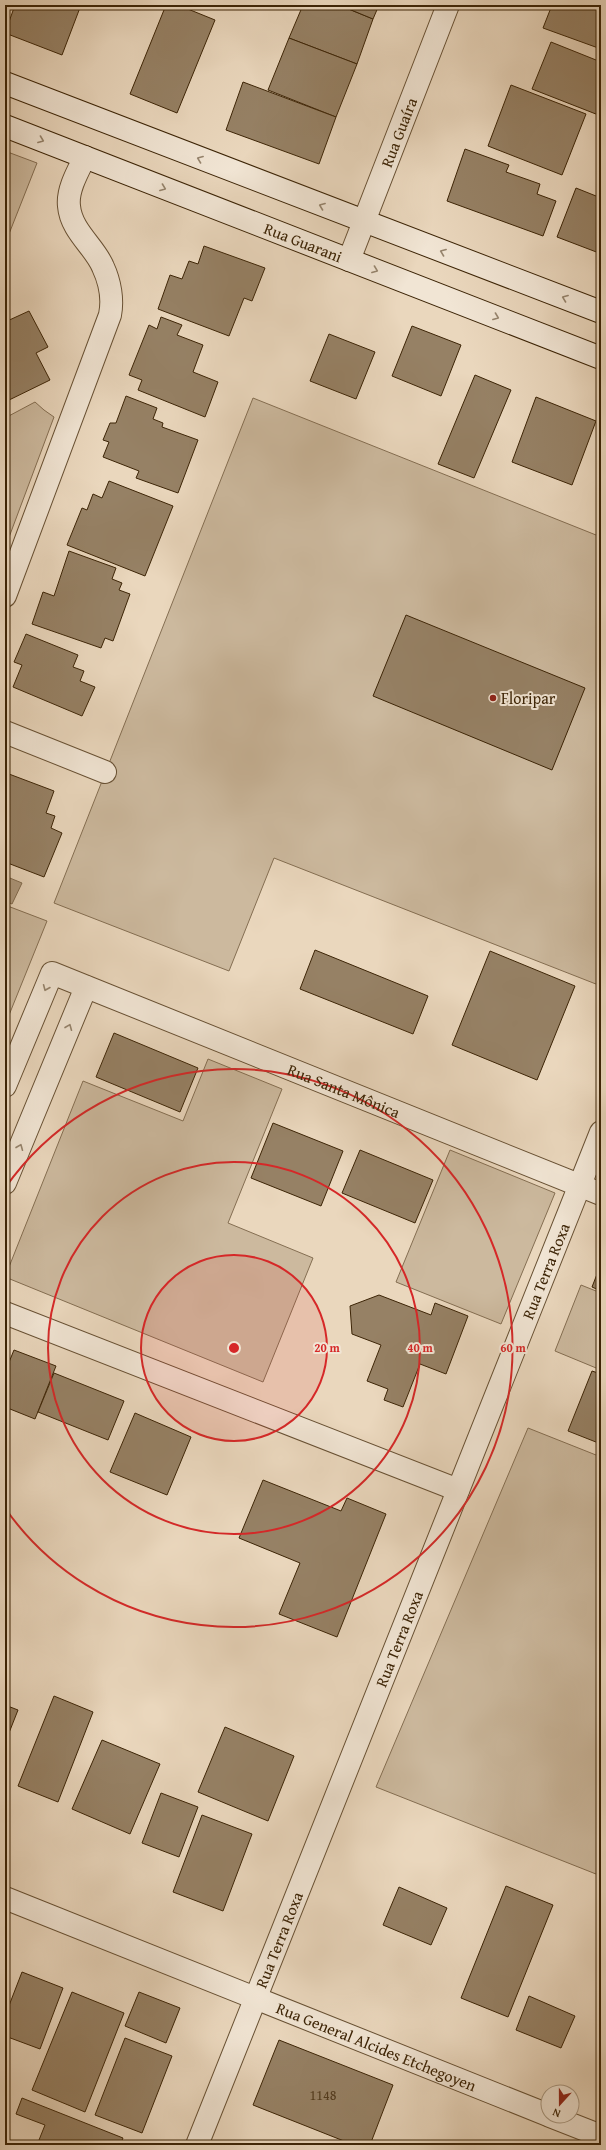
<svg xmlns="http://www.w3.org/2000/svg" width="606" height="2150" viewBox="0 0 606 2150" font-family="'Gentium Book Plus',serif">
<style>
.green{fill:#ccb99e;stroke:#846e52}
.water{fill:#af9a7f;stroke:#816b4f}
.building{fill:#968165;stroke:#3c2406}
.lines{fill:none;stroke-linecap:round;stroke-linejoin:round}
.street-casing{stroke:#685134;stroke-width:24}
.secondary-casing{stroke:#3c2406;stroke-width:24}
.street{stroke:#f1e5d4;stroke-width:22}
.secondary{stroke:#f1e5d4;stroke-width:22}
.oneway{stroke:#96846d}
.ring{fill:none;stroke:#d62828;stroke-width:2}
.poi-dot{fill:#8f2418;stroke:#f1e5d4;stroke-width:1.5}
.labels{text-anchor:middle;stroke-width:4;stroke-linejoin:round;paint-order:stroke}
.number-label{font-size:14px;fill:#523b1e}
.street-label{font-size:16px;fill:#3c2406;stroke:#f1e5d4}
.poi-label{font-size:16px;fill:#3c2406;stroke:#f1e5d4;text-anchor:start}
.centre{fill:#d62828;stroke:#f1e5d4;stroke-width:2}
.ring-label{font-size:12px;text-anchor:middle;font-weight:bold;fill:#d62828;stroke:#f1e5d4;stroke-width:4;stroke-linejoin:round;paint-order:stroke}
</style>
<rect width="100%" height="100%" fill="#ead7bd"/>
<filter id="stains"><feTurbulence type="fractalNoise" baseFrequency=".005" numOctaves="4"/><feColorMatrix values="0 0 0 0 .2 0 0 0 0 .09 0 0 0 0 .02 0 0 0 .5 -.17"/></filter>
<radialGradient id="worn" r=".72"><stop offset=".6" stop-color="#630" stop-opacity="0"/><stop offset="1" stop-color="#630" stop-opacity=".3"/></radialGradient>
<g class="green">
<path d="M5 151 37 163 5 244Z"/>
<path d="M253 398 601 537V986L274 858 229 971 54 903Z"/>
<path d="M35 402 44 410 54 417 5 548V418Z"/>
<path d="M5 905 47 921 5 1025Z"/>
<path d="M208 1059 282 1089 228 1223 313 1258 263 1382 5 1277 83 1081 183 1121Z"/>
<path d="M450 1150 555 1193 501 1324 396 1282Z"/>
<path d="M581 1285 601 1293V1370L555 1351Z"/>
<path d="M528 1428 601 1457V1876L376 1787Z"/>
</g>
<path class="water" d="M5 876 22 883 12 904 5 901Z"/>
<g class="building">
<path d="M15 5H81L62 55 5 33Z"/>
<path d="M166 5H178L215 20 177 113 130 94Z"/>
<path d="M303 5H339L373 19 357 64 289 38Z"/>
<path d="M339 5H379L373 19Z"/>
<path d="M552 5H601V49L543 28Z"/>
<path d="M289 38 357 64 336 117 268 90Z"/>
<path d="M551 42 601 62V116L532 89Z"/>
<path d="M243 82 336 117 319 164 226 130Z"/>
<path d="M511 85 586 114 562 175 488 146Z"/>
<path d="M465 149 509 165 506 172 540 184 537 194 556 201 543 236 447 201Z"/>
<path d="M576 188 601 198V247L599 253 557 237Z"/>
<path d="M204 246 265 268 252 301 244 298 229 336 158 309 170 275 182 279 189 261 198 264Z"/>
<path d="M29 311 48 347 36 353 50 380 5 402V322Z"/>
<path d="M161 317 182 325 177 335 203 345 193 372 218 382 205 417 138 390 142 380 129 375 149 325 157 329Z"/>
<path d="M412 326 461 345 441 396 392 376Z"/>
<path d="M329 334 375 352 356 399 310 381Z"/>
<path d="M475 375 511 390 474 478 438 464Z"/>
<path d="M126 396 157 408 153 419 163 423 162 427 198 440 178 493 136 478 139 471 103 457 109 442 103 440 110 423H116Z"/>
<path d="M536 397 596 421 572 485 512 462Z"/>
<path d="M109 481 173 506 145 576 67 545 82 508 87 510 93 494 102 498Z"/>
<path d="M69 551 116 568 112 579 122 583 119 590 130 594 113 641 105 638 101 648 32 624 43 592 54 596Z"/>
<path d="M406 615 585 688 552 770 373 696Z"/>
<path d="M26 634 78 655 73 667 84 671 80 681 95 687 82 716 13 687 22 665 14 662Z"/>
<path d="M9 774 54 791 46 813 55 816 51 828 62 833 44 877 5 862V783Z"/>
<path d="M315 950 428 996 413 1034 300 989Z"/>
<path d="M490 951 575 986 537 1080 452 1045Z"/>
<path d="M114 1033 198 1068 180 1112 96 1077Z"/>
<path d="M273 1123 343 1151 321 1206 251 1178Z"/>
<path d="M360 1150 433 1180 415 1223 342 1193Z"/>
<path d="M601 1264V1291L592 1287Z"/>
<path d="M379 1295 431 1315 435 1303 468 1316 446 1374 420 1364 403 1407 384 1400 388 1389 367 1381 381 1345 352 1334 350 1306Z"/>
<path d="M14 1350 56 1366 35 1419 5 1407V1372Z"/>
<path d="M592 1371 601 1374V1444L568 1431Z"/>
<path d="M54 1373 124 1401 108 1440 38 1412Z"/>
<path d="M135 1413 191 1437 167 1495 110 1472Z"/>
<path d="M263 1480 341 1511 347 1498 386 1514 337 1637 279 1614 300 1563 239 1538Z"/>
<path d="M54 1696 93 1712 58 1802 18 1786Z"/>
<path d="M5 1705 18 1710 5 1743Z"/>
<path d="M225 1727 294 1756 268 1821 198 1792Z"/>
<path d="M102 1740 160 1764 130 1834 72 1809Z"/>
<path d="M161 1793 198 1807 179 1857 142 1843Z"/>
<path d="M202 1815 252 1834 223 1911 173 1892Z"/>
<path d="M506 1886 553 1905 508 2017 461 1998Z"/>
<path d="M399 1887 447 1908 431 1945 383 1925Z"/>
<path d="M22 1972 63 1988 40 2049 5 2036V2016Z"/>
<path d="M72 1992 124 2013 85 2112 32 2090Z"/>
<path d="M139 1992 180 2008 166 2043 125 2026Z"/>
<path d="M529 1996 575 2016 561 2048 516 2030Z"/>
<path d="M125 2038 172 2056 142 2133 95 2115Z"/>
<path d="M279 2040 393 2085 370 2145H354L253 2105Z"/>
<path d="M22 2098 123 2138 120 2145H37L45 2125 16 2114Z"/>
</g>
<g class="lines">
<defs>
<g id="street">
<path id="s1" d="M349 260 448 5"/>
<path d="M5 596 110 315C113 300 110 282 103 267 95 247 71 231 69 206 67 190 78 171 85 157"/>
<path d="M5 732 105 772"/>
<path id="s2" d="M5 1086 52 973 601 1194"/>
<path d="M5 1183 86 987"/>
<path d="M5 1313 458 1490"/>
<path id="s3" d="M5 1898 548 2115"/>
<path d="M550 2116 601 2136"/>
<path id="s4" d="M197 2145 601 1132"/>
</g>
<g id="secondary">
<path d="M5 83 601 312"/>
<path id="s5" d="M5 126 601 358"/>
</g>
</defs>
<use href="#street" class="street-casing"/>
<use href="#secondary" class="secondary-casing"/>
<use href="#street" class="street"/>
<use href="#secondary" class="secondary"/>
</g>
<defs><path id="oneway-chevron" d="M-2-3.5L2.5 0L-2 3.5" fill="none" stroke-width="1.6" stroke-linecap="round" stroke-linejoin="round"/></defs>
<g class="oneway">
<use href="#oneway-chevron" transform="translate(41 140) rotate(21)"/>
<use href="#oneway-chevron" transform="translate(200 159) rotate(-159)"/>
<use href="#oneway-chevron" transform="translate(163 188) rotate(21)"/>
<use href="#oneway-chevron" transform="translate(322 206) rotate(-159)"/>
<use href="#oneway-chevron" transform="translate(443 252) rotate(-159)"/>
<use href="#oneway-chevron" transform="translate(375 270) rotate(21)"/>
<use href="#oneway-chevron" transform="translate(565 298) rotate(-159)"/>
<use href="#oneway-chevron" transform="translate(496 317) rotate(21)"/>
<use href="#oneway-chevron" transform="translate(46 988) rotate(113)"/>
<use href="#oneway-chevron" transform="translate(69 1027) rotate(-68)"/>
<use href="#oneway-chevron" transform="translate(20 1147) rotate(-68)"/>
</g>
<circle cx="234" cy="1348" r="93" fill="#d62828" fill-opacity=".12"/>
<g class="ring">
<circle cx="234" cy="1348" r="93"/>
<circle cx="234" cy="1348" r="186"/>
<path d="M5 1188A279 279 0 1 1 5 1508"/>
</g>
<circle class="poi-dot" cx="493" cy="698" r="4"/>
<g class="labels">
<g class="number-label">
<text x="323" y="2100">1148</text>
</g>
<g class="street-label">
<text dy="6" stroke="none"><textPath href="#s1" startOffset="137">Rua Guaíra</textPath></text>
<text dy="6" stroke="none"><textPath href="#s5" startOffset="320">Rua Guarani</textPath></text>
<text dy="6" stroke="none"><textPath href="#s2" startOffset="437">Rua Santa Mônica</textPath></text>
<text dy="6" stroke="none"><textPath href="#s4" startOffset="941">Rua Terra Roxa</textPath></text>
<text dy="6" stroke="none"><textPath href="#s4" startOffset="545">Rua Terra Roxa</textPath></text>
<text dy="6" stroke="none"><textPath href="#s4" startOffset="221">Rua Terra Roxa</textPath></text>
<text dy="6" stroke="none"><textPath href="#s3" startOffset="400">Rua General Alcides Etchegoyen</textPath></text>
</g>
<g class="poi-label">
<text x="501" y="704">Floripar</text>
</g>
</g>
<circle cx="234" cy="1348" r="6" class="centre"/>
<g class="ring-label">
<text x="327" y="1352">20 m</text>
<text x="420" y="1352">40 m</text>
<text x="513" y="1352">60 m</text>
</g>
<rect width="606" height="2150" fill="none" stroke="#ead7bd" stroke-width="20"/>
<rect x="6" y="6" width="594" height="2138" fill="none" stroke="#3c2406" stroke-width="2"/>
<rect x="10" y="10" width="586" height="2130" fill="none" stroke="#3c2406"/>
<g transform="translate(560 2104) rotate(201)"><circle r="19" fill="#f1e5d4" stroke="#a99882"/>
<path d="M0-3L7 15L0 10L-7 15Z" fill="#8f2418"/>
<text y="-6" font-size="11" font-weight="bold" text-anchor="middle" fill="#3c2406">N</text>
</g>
<rect width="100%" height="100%" filter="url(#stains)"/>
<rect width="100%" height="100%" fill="url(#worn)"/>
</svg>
